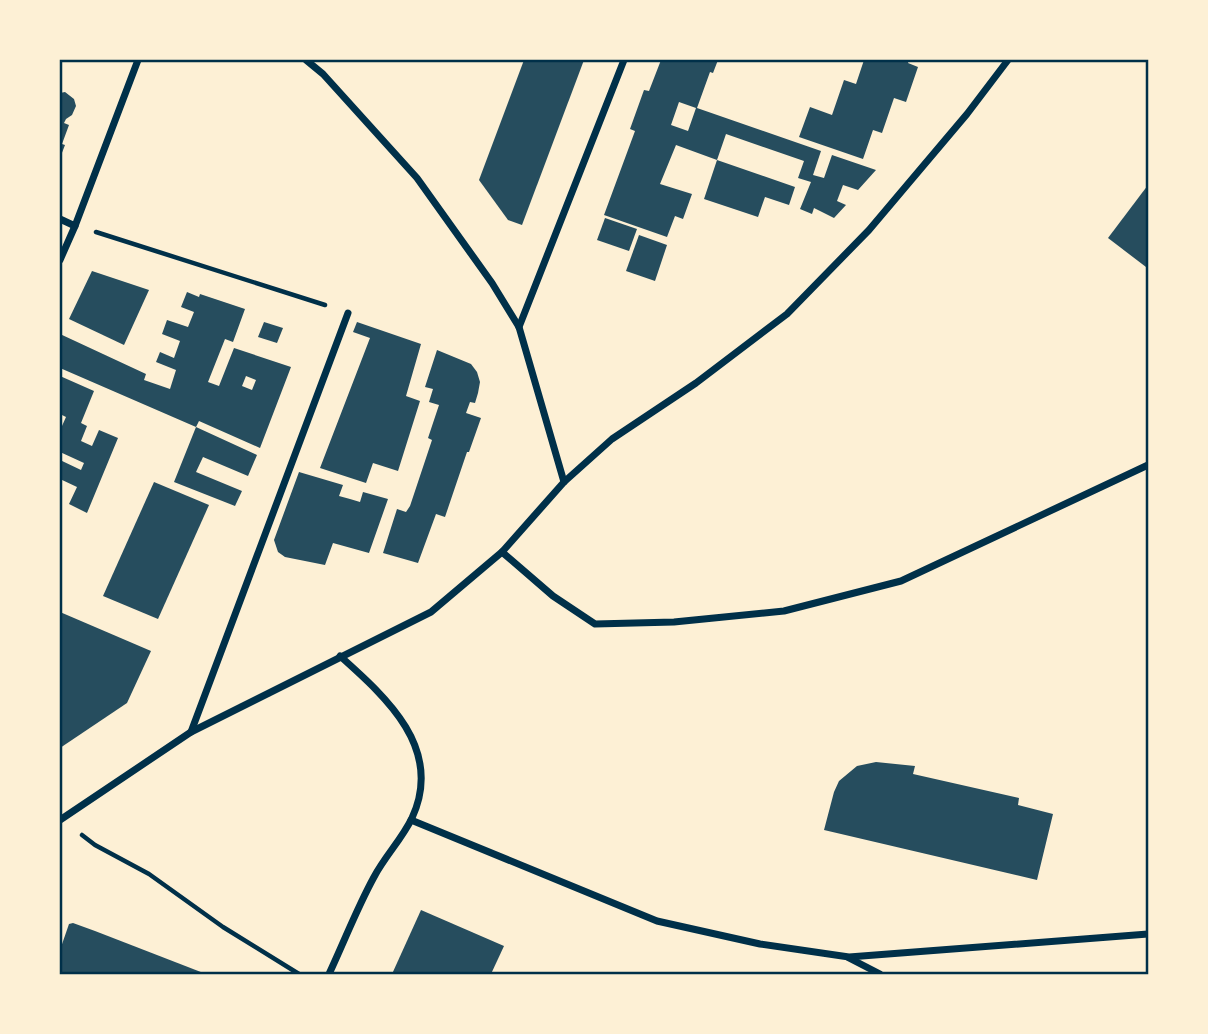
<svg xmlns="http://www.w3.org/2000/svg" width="1208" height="1034" viewBox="0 0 1208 1034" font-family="'IBM Plex Sans',sans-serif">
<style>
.building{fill:#264d5e;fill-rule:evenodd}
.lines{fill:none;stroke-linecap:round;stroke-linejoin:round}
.path{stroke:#003049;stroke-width:4.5}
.minor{stroke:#003049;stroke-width:7}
.neatline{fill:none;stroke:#003049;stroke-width:2.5}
</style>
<rect width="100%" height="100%" fill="#fdf0d5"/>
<g class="building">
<path d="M524 60H584L522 225 508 220 479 180Z"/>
<path d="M661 60H718L713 73 710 72 697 108 821 151 813 175 824 178 832 155 876 170 858 190 843 185 837 201 846 205 834 218 814 208 812 214 800 209 811 182 798 178 804 161 726 134 717 160 676 145 660 184 692 194 683 219 675 216 667 237 604 215 635 131 630 129 644 90 649 91ZM679 102 696 108 688 131 671 125Z"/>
<path d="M864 60H909L908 63 918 67 906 102 894 98 882 133 873 130 863 159 799 137 810 107 832 115 844 80 856 84Z"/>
<path d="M65 92 74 99 76 106 72 115 66 119 64 123 69 125 62 144 65 145 60 158V93Z"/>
<path d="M717 160 795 187 789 205 765 197 758 217 704 199Z"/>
<path d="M1148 185V263L1146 267 1108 238Z"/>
<path d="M605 218 637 229 629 251 597 240Z"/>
<path d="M639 235 667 245 655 281 626 271Z"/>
<path d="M92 271 149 290 124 345 69 319Z"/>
<path d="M187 292 199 297 200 294 245 309 233 342 225 339 208 382 219 386 234 348 291 367 260 448 199 421 196 427 257 455 248 476 203 457 196 472 242 491 235 506 174 482 196 427 60 368V334L146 374 144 380 170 389 176 370 156 362 160 352 174 358 180 341 162 334 167 320 188 327 194 312 181 307ZM246 376 256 380 252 390 242 386Z"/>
<path d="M264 322 283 328 277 343 258 337Z"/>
<path d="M357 322 421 344 406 396 420 401 398 471 373 463 366 483 320 468 370 338 353 332Z"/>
<path d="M437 350 471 364 477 372 480 382 478 393 475 403 470 402 466 413 481 418 469 452H467L445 517 436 514 418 563 383 553 397 509 406 512 410 506 432 440 428 438 439 405 429 402 433 389 425 387Z"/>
<path d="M60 376 94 391 81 423 87 426 81 441 92 446 99 430 118 438 87 513 69 504 77 487 60 479V460L81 470 84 463 60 452V425L62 426 66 417 60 414Z"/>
<path d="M299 472 343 485 339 496 350 499 360 502 363 492 388 499 369 553 333 543 325 565 285 557 278 552 274 540Z"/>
<path d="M154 482 209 505 158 619 103 596Z"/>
<path d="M60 612 151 651 127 703 60 748Z"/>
<path d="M876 762 915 766 913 774 1019 798 1018 805 1053 814 1037 880 824 830 834 792 839 781 857 766Z"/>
<path d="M421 910 504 946 491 974H392Z"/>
<path d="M73 923 95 931 206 974H60V950L69 924Z"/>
</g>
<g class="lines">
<g class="path">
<path d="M96 232 325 305"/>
<path d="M82 835 95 845 149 874 223 927 299 974"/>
</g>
<g class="minor">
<path d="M306 60 323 74 417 178 492 283 519 327 564 482"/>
<path d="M60 219 75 226"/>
<path d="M60 260 75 226 138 60"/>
<path d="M519 327 624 60"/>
<path d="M502 552 553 596 595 624 674 622 784 611 901 581 1148 465"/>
<path d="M191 732 348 313"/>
<path d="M60 820 191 732 431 612 502 552 564 482 612 439 696 383 787 314 869 230 967 114 1008 60"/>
<path d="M411 820 657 921 760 944 849 957 1148 934"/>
<path d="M849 958 880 974"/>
<path d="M329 974C344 942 357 908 374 877 385 856 402 839 412 818 444 749 387 698 340 656"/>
</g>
</g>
<rect width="1208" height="1034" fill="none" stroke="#fdf0d5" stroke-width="122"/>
<rect x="61" y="61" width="1086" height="912" class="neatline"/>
</svg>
